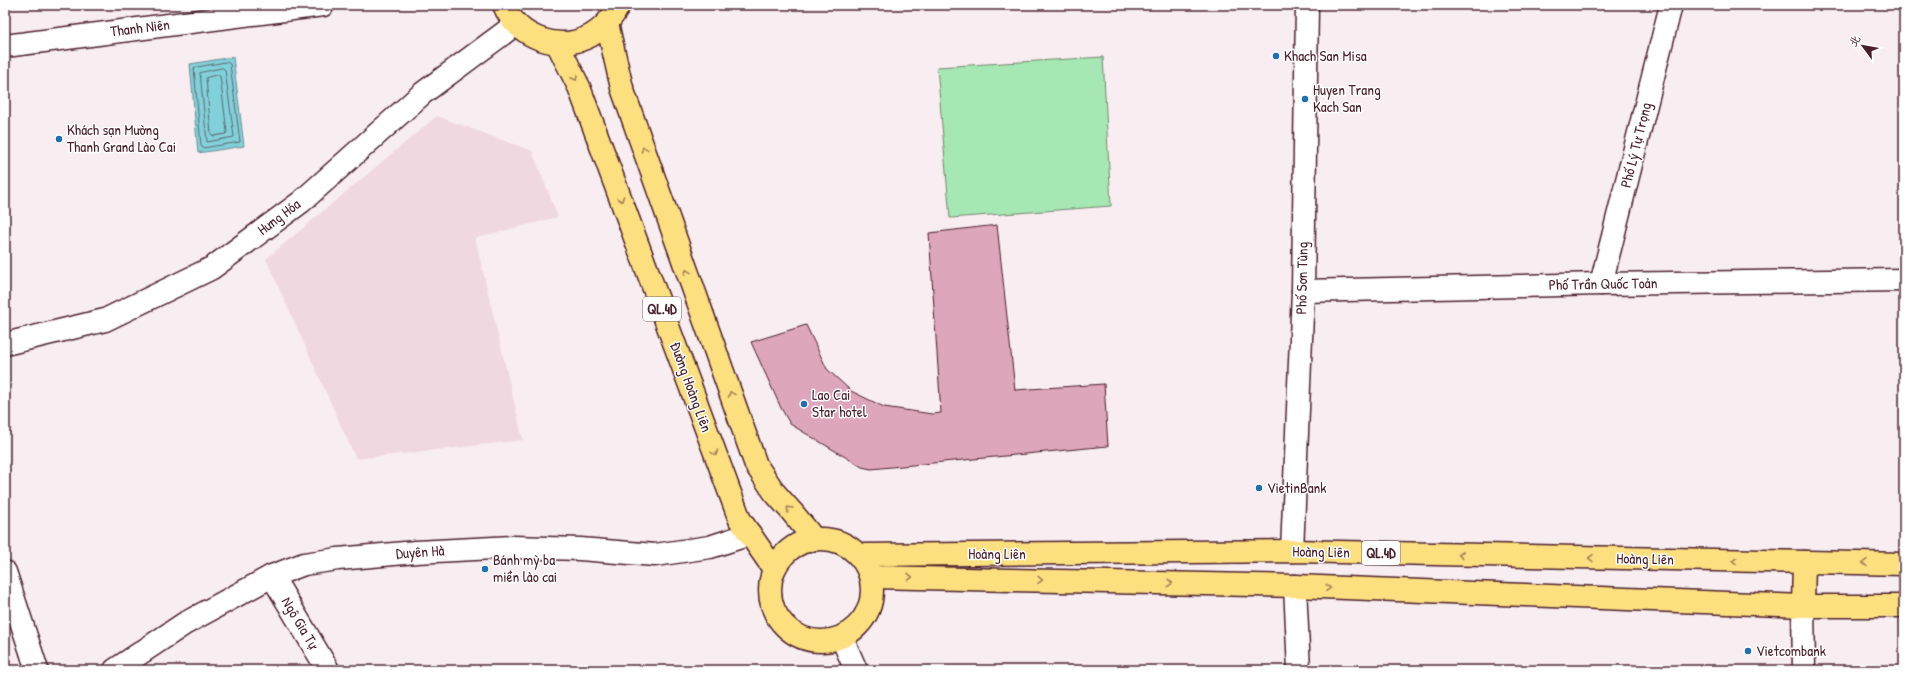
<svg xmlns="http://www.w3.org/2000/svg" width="1909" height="675" viewBox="0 0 1909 675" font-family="'Patrick Hand','LXGW WenKai TC',sans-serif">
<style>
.built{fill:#f0d8e0}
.green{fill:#a5e8b3;stroke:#78846f}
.water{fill:#81d1da;stroke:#6b8a94}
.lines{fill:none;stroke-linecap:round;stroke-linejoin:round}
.shore{stroke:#606671;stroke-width:1}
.building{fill:#dda6ba;stroke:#4a1f2b}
.minor-casing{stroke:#4a1f2b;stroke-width:25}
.tertiary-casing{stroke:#4a1f2b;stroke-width:25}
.secondary-casing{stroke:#4a1f2b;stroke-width:25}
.primary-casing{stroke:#4a1f2b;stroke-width:25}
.minor{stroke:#fff;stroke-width:22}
.tertiary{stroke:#fff;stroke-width:22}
.secondary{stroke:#fff;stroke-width:22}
.primary{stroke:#fce080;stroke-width:22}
.oneway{stroke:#a38056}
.poi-dot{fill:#1f6fb2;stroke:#fff;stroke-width:1.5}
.labels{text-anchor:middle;stroke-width:3;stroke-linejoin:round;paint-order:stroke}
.shield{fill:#fff;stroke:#80626b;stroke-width:1}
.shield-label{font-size:14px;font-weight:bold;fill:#4a1f2b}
.street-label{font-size:15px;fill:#4a1f2b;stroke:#fff}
.poi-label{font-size:15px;fill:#4a1f2b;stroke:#fff;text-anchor:start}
</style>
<rect width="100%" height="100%" fill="#f8edf1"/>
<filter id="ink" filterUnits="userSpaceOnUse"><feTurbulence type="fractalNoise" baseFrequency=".025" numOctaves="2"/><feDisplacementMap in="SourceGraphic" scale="8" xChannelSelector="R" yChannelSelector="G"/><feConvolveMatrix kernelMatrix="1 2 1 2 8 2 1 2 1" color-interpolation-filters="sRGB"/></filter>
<g filter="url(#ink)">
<path class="built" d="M437 116 532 151 558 217 475 238 523 440 356 459 266 259Z"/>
<path class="green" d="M1103 57 1111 206 950 218 937 67Z"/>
<path class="water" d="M233 57 244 146 198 153 190 64Z"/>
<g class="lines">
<g class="shore">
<path d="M227 62 230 64 240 142 203 148 201 146 194 68Z"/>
<path d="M223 68 225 70 234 137 207 142 200 73Z"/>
<path d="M218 75 220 76 227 132 226 134 213 136 211 134 206 78Z"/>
</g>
</g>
<path class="building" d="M997 225 1015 390 1104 384 1108 446 871 469 862 467 790 424 781 408 751 342 806 325 827 369 851 391 884 407 932 414 941 413 929 233Z"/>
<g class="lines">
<defs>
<g id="minor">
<path d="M1601 284 1671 5"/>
<path d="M1303 291 1601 284 1904 280"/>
<path d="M5 344 105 320 212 268 301 202 423 93 516 24"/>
<path d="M1292 551 1303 291 1307 5"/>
<path d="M5 572 37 670"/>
<path d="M272 576 328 670"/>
<path d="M1295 586 1299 670"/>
<path d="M1803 606 1804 670"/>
<path d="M115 670 184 624 272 576 304 564 338 559 416 552 513 547 580 549 655 555 710 547 750 534"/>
</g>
<path id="tertiary" d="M5 46 323 5"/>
<path id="secondary" d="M842 638 856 670"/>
<g id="primary">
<path d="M504 5C518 39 561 53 592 35 604 28 613 17 619 5"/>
<path d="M607 23 622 88 756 465 775 493 792 512 814 539"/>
<path d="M557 43 579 87 740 520 774 569"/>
<circle cx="821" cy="590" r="51"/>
<path d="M859 555 1292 551 1904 564"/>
<path d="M871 577 1295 586 1803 606H1904"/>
<path d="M1803 606 1804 562"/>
</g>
</defs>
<use href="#minor" class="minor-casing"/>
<use href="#tertiary" class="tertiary-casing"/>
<use href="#secondary" class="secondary-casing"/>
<use href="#primary" class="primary-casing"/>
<use href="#minor" class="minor"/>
<use href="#tertiary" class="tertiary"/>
<use href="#secondary" class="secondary"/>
<use href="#primary" class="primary"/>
</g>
<defs><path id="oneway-chevron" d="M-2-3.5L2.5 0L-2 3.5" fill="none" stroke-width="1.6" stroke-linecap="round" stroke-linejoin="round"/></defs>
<g class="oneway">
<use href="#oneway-chevron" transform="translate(575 78) rotate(63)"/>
<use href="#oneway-chevron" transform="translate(644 149) rotate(-110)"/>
<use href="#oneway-chevron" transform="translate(621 199) rotate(70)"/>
<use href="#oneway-chevron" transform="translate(687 272) rotate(-110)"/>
<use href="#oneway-chevron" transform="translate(731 394) rotate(-110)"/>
<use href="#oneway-chevron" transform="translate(715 453) rotate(70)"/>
<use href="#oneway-chevron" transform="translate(789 509) rotate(-133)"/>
<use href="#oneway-chevron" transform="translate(1461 555) rotate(-179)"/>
<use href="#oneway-chevron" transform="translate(1591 558) rotate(-179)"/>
<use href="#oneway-chevron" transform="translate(1735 561) rotate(-179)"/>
<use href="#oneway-chevron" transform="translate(1865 563) rotate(-179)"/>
<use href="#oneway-chevron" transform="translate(910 577) rotate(1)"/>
<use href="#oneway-chevron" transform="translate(1040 580) rotate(1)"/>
<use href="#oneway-chevron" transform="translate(1170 583) rotate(1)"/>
<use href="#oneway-chevron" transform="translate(1328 588) rotate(2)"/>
</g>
</g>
<g class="poi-dot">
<circle cx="1276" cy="56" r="4"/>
<circle cx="1305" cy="99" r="4"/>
<circle cx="59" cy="139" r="4"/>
<circle cx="804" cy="404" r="4"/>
<circle cx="1259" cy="488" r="4"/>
<circle cx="485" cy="569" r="4"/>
<circle cx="1748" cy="651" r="4"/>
</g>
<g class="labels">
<g class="shield">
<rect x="643" y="297" width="38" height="24" rx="3"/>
<rect x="1362" y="541" width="38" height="24" rx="3"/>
</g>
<g class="shield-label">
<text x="662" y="314">QL.4D</text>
<text x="1381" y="558">QL.4D</text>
</g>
<g class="street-label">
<text transform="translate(140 28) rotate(-7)" y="5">Thanh Niên</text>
<text transform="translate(1636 145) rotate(-76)" y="5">Phố Lý Tự Trọng</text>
<text transform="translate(279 217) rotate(-37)" y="5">Hưng Hóa</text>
<text transform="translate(1302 278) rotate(-89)" y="5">Phố Sơn Tùng</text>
<text transform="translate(1603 284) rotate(-1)" y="5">Phố Trần Quốc Toản</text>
<text transform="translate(691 387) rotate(70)" y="5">Đường Hoàng Liên</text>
<text transform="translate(420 552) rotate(-4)" y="5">Duyên Hà</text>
<text transform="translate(1321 552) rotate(1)" y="5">Hoàng Liên</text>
<text x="997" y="559">Hoàng Liên</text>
<text transform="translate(1645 559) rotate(1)" y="5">Hoàng Liên</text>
<text transform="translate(300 623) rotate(59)" y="5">Ngô Gia Tự</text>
</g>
<g class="poi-label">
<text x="1284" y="61">Khach San Misa</text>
<text x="1313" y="95">Huyen Trang<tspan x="1313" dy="17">Kach San</tspan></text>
<text x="67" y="135">Khách sạn Mường<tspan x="67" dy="17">Thanh Grand Lào Cai</tspan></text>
<text x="812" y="400">Lao Cai<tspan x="812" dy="17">Star hotel</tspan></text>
<text x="1267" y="493">VietinBank</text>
<text x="493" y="565">Bánh mỳ ba<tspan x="493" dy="17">miền lào cai</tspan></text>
<text x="1756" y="656">Vietcombank</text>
</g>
</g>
<rect width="1909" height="675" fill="none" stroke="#fff" stroke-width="20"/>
<rect x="10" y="10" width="1889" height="655" fill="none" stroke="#4a1f2b" stroke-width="1.5" filter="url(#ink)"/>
<g transform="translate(1863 46) rotate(302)" stroke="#ffffff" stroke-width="3" paint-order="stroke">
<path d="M0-3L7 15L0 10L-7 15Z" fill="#4a1f2b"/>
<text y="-6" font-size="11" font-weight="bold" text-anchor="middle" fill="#4a1f2b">北</text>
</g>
</svg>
